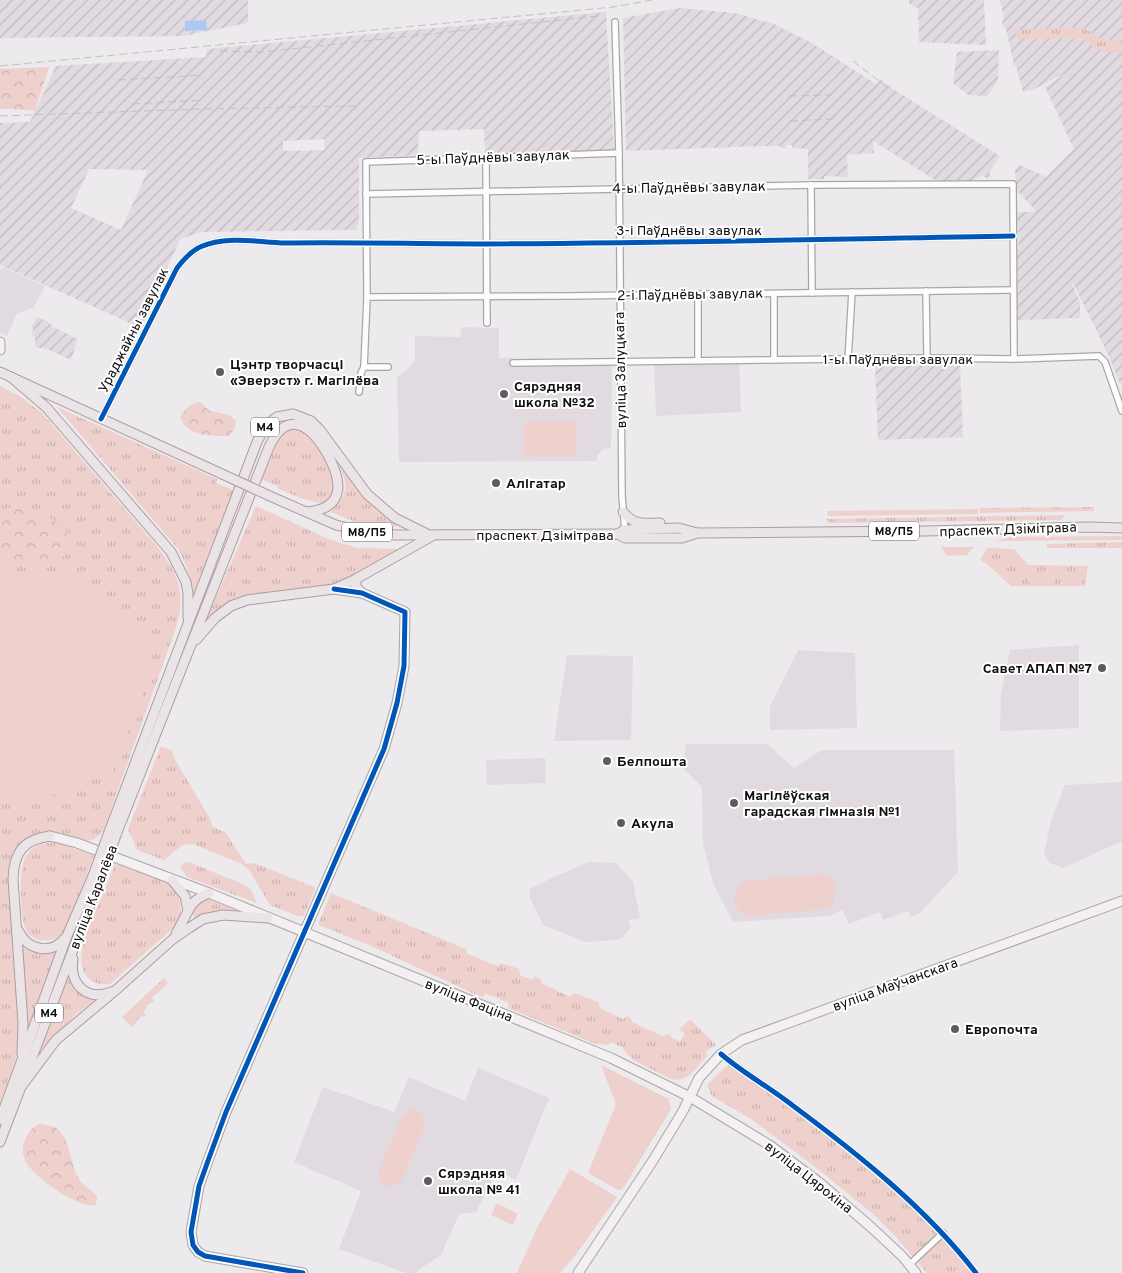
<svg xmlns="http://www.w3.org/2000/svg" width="1122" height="1273" viewBox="0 0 1122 1273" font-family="Overpass,sans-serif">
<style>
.built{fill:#e1dbe1}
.industrial{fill:url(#industrial-furrows);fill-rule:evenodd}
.grass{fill:url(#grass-tufts)}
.forest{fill:url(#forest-crowns)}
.green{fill:#eed0cd}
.water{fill:#adc8f2}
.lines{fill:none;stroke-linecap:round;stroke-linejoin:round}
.street-casing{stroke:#a8a7a8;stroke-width:8}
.secondary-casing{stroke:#a8a7a8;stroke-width:11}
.primary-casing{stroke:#ab9da4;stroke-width:11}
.street{stroke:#fcfcfc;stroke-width:5.5}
.secondary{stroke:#f4f0f2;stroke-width:9}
.primary{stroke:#ebe4e7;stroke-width:9}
.rail{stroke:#c2c1c2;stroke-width:1;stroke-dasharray:8 4;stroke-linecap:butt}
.primary-bridge-casing{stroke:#ab9da4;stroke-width:11;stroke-linecap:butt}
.primary-bridge{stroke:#ebe4e7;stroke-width:9}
.cycleway-casing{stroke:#fff;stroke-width:8}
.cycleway{stroke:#0057b8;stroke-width:5}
.poi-dot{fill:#5d5c5d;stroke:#fff;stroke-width:2}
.labels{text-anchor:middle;stroke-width:4;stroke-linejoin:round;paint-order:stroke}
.shield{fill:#fff;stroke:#585758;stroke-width:1}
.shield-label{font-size:12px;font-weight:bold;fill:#100f10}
.street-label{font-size:14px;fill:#100f10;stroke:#fff}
.poi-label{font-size:14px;font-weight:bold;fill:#100f10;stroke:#fff;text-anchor:start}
</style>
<defs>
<pattern id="industrial-furrows" width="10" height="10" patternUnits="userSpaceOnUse" patternTransform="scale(1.25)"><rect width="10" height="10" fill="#e1dbe1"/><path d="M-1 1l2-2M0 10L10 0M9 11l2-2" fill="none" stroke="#c0bbc0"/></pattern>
<pattern id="grass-tufts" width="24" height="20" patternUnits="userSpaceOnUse" patternTransform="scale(1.25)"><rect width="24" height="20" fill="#eed0cd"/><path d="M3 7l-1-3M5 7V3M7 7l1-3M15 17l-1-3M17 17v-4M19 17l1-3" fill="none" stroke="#cbb1af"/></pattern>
<pattern id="forest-crowns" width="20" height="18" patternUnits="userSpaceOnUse" patternTransform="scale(1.25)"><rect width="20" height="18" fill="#eed0cd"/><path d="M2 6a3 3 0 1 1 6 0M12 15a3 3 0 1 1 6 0" fill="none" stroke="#cbb1af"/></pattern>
</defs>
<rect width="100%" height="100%" fill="#eceaec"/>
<g class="built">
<path d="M4 268 45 286 34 307 17 314 7 336 0 332V270Z"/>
<path d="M462 327 499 328V358H513V366L612 364 611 448 604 449 597 455V461L399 462 397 378 415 362V336L460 337Z"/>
<path d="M654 362H739L741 412 656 416Z"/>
<path d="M1079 645V728L1000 731 1001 694 1010 650Z"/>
<path d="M798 650 855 653 857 728 770 730V706Z"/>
<path d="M567 655 633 656 631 740 554 741Z"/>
<path d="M686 744H767L794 768 822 750H954L958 872 919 914 911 917 908 911 883 920 880 912 849 924 842 910 830 916 733 922 713 883 703 844 702 787 683 768Z"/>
<path d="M545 758 546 783 487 785 486 760Z"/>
<path d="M1122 782V841L1063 868 1050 863 1044 854 1051 821 1065 785Z"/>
<path d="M588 862 616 863 633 882 640 918 629 920V925H631L630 928 624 936 617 940 586 942 543 925 530 898 529 892 532 887Z"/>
<path d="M478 1068 549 1098 516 1180 497 1170 476 1212 459 1214 441 1255 417 1271 416 1273H406L339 1249 361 1191 294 1162 323 1087 394 1112 409 1077 465 1101Z"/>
</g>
<g class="industrial">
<path d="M0 0H248V23L183 36 0 38Z"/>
<path d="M909 0H984L986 45 919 42 918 8 909 4Z"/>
<path d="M1000 0H1122V383L1120 384 1108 354 1073 283 1072 284 1080 302V318L1017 320 1015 250H1019L1018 224H1017L1016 213 1036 211 1017 191 1015 170 1020 165 1046 177 1074 149 1045 87 1066 73 1032 90 1023 92 1016 66 1014 65 1006 29 1003 26 1002 21 1004 18Z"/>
<path d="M680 8 735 13 774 24 812 43 876 84 880 79 893 89 1000 156 989 173 991 175 988 179 982 175 969 183 960 180 940 183 873 141 874 153 847 155 848 177 824 176V179H808V149L792 148V145H786V148H781L780 146H765L626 151 623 18Z"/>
<path d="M606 12 614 150 485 153 484 129 419 131 418 155 359 158V224H357V230L202 232 180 239 141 328 0 265V123L30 122 56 66 206 57 207 49ZM324 139 325 150 283 151V141ZM89 169 148 170 121 230 71 208Z"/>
<path d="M999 50 998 80 987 96 968 95 953 83 957 52Z"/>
<path d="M37 317 47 321 53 327 78 339 71 360 47 349 35 347V337L32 336 33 328H31Z"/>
<path d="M960 364 963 437 878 440 875 367Z"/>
</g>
<g class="grass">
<path d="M1074 27 1088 30 1102 39 1122 42V53L1097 50 1082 38 1019 39 1016 37 1014 30Z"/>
<path d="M0 386 21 397 42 413 155 544C179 574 187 593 175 631L103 831C85 857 54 821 26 839 15 847 11 857 10 870L19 1036 16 1058 0 1108Z"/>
<path d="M57 407 217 479 216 483 235 491 194 599C193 580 187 566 178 549Z"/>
<path d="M291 429H300L317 441 336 474 334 496 324 504 300 498 277 488 278 486 260 479 278 437Z"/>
<path d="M338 460C357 486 372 506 398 527L356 522 331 512C351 491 347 485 338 460Z"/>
<path d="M256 506 331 540 357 548 403 549 332 587 261 596 217 612 206 620Z"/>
<path d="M1094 507V511L980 513V508Z"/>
<path d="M978 509V514L828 516 827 511Z"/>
<path d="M1065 515 1062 520 829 523 826 519Z"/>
<path d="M1122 536V540L996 541 1008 537Z"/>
<path d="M1122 542V548H1047V544Z"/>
<path d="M941 547H974L966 555 947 556Z"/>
<path d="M987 548 1014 549 1028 565 1088 566 1085 586H1054L1053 573H1030L1029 586H1011L988 565 980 560Z"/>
<path d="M161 746 172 751 174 758 209 817 213 827 225 832 246 864 254 863 314 887 315 889 304 916H298L270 905 249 870 242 864 193 844 182 845 164 860 137 850 128 829Z"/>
<path d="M56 842 94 856 66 929C56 943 33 946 25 928 21 919 22 907 21 897 21 868 19 843 56 842Z"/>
<path d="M185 862H189L247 886 251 890 257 903 187 877 180 867Z"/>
<path d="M115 864C125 868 164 880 170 885 181 894 182 909 180 922L110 984C86 987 77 967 83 946 85 934 92 922 96 910 103 895 109 879 115 864Z"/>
<path d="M331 893 466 949V953L497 966 501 963 519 969 520 975 532 980 535 976 541 980V983L570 997 574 993 598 1002 601 1009 623 1019 628 1016 632 1020V1022L662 1036 670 1034 671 1037 680 1042 685 1034 680 1030 681 1028 690 1019 716 1045 706 1051 707 1056 690 1075 682 1079 673 1080 635 1061 626 1053 622 1047 610 1042 609 1045 593 1043 508 1008 509 1003 485 993 483 997 470 992 367 944 319 925V922Z"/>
<path d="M207 898 236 910H220L195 918 191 913 194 906Z"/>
<path d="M21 941 55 950 57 955 27 1039Z"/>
<path d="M68 972 74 985 99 998 76 1014 45 1047 40 1049Z"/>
<path d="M164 978 168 983 152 998 154 1001 146 1006 147 1008 143 1011 146 1015 143 1017 141 1016 132 1027 122 1017Z"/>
<path d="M729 1065C759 1086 792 1105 821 1127 875 1170 931 1218 973 1273H927L895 1236 873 1214 819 1170 751 1119 712 1096 707 1085 723 1069Z"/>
</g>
<g class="forest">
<path d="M49 67 35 111 14 109H0V69Z"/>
<path d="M200 402 210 411 229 415 236 421 235 428 229 436C211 436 188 437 180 417 186 408 190 404 200 402Z"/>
<path d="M12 507C29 508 70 520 70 542 70 549 67 555 61 558 47 567 17 564 0 565V512Z"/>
<path d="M0 883C6 896 8 918 0 930Z"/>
<path d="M39 1124C74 1124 66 1160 80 1180 84 1187 92 1190 97 1196L96 1205C79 1209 32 1177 25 1160 22 1152 22 1145 26 1138 29 1131 33 1127 39 1124Z"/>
</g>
<g class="green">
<path d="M524 422H577V456L524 455Z"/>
<path d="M1029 573H1053L1054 586H1029Z"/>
<path d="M0 574H73L148 628 154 666 113 770 36 802 0 789Z"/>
<path d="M822 874 830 878 837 890 833 904 825 909 749 916C731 911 729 890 745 881Z"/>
<path d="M601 1065 669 1099 671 1109 622 1190H618L588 1173 616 1104Z"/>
<path d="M410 1110C420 1110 424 1115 425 1125L403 1178 393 1187C384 1184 379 1183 378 1173L400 1120 404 1114Z"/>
<path d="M570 1169 617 1197 575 1256 560 1273H517L537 1228Z"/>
<path d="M497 1203 518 1214 513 1225 491 1215Z"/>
</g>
<path class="water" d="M206 20 207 30 185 31V21Z"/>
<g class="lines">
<defs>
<g id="street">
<path d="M615 22 619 153 622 496 625 532"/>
<path d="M486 157 487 323"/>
<path d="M811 185 812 293"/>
<path d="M366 194 811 185 1013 184 1014 359"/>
<path d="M926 291 927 358"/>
<path d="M367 297 569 296 1012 290"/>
<path d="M698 360V294"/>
<path d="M774 360V294"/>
<path d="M848 360 852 292"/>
<path d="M513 363 927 358 1014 359 1099 356 1105 362 1122 411"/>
<path d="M364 367H388"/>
<path d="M359 392 361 373 364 367 367 297 366 162 619 153"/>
<path d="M101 419 177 268C191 250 200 244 223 241 244 238 265 243 286 243 353 242 419 244 486 244 662 243 837 239 1013 236"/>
<path d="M721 1054C743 1073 769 1087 792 1105 858 1154 926 1208 976 1273"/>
<path d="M909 1265 943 1233"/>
</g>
<g id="secondary">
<path d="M0 342V350"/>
<path d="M50 836 77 843 209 893 611 1058 690 1097 771 1146 820 1183 872 1228 902 1256 916 1273"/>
<path d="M303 1273 205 1256 198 1252 193 1245 191 1232 199 1186 209 1158 226 1112 384 749 397 703 404 666 405 612 362 593 334 589"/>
<path d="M578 1273 652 1162 683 1111 699 1078 721 1054 742 1040 1122 901"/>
</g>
<g id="primary">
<path d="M0 372 222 474"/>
<path d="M11 377 46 407 171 552 186 582 188 593V618"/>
<path d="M272 497 336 525 368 533 396 535 618 534 625 538H682L697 533 924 531 1090 527 1122 528"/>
<path d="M623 512C635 526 643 523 660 523"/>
<path d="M618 534 624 530 679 528 697 533"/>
<path d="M356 579V587L362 593"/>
<path d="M196 640 215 618 231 606 247 600 334 589 356 579 432 536"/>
<path d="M109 832 257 442 266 425 277 417 293 414 311 421 320 430 367 494 395 518 427 534"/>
<path d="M116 835 269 447C286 411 308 422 325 450 341 477 349 508 307 512"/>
<path d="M172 880 185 896 188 911 176 934"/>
<path d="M188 911C192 901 200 897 209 893"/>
<path d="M18 930C27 950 51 956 65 938"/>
<path d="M73 959C69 983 86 1002 111 992"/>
<path d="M22 1054 23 1023 13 879C14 852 23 840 50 836"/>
<path d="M21 1087 56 1040 117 989 173 939 189 928 203 919 223 915 268 918"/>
<path d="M0 1120 67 936 93 876"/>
<path d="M0 1142 100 879"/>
</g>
</defs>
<use href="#street" class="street-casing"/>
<use href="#secondary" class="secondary-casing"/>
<use href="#primary" class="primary-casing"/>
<use href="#street" class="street"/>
<use href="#secondary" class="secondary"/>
<use href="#primary" class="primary"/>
<g class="rail">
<path d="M220 51 263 52 598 16"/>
<path d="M853 61 892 91"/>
<path d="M0 66 613 7 652 0"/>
<path d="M118 80 202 75"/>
<path d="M789 96 832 95"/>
<path d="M132 104 204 100"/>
<path d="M0 116 201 109 360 106"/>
<path d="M790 121 833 119"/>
</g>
<defs>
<g id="primary-bridge">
<path d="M222 474 272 497"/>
<path d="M93 876 109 832"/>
<path d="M100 879 116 835"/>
</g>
</defs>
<use href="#primary-bridge" class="primary-bridge-casing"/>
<use href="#primary-bridge" class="primary-bridge"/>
<defs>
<g id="cycleway">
<path d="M101 419 177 268C191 250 200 244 223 241 244 238 265 243 286 243 353 242 419 244 486 244 662 243 837 239 1013 236"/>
<path d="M721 1054C743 1073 769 1087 792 1105 858 1154 926 1208 976 1273"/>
<path d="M303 1273 205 1256 198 1252 193 1245 191 1232 199 1186 209 1158 226 1112 384 749 397 703 404 666 405 612 362 593 334 589"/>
</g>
</defs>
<use href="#cycleway" class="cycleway-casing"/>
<use href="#cycleway" class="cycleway"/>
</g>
<g class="poi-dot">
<circle cx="220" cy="372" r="5"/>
<circle cx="504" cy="394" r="5"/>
<circle cx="496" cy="483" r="5"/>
<circle cx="1102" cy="668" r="5"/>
<circle cx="607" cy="761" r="5"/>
<circle cx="734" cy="803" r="5"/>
<circle cx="621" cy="823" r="5"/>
<circle cx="955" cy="1029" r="5"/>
<circle cx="428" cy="1181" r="5"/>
</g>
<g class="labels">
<g class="shield">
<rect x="251" y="417.5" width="28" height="19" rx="4"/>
<rect x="869" y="521.5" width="50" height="19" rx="4"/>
<rect x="342" y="522.5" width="50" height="19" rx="4"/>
<rect x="35" y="1003.5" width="28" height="19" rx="4"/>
</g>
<g class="shield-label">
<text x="265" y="431">М4</text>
<text x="894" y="535">М8/П5</text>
<text x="367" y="536">М8/П5</text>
<text x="49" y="1017">М4</text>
</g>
<g class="street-label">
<text transform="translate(493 157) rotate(-2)" y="5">5-ы Паўднёвы завулак</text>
<text transform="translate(689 187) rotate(-1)" y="5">4-ы Паўднёвы завулак</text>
<text x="689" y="235">3-і Паўднёвы завулак</text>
<text transform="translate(690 294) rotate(-1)" y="5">2-і Паўднёвы завулак</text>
<text transform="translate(133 330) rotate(-63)" y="5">Ураджайны завулак</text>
<text x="898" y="364">1-ы Паўднёвы завулак</text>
<text transform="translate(620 370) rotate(-91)" y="5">вуліца Залуцкага</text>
<text transform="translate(1008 529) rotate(-2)" y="5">праспект Дзімітрава</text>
<text x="545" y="540">праспект Дзімітрава</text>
<text transform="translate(93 897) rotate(-69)" y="5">вуліца Каралёва</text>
<text transform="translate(895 984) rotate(-20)" y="5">вуліца Маўчанскага</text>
<text transform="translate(469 1000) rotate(22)" y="5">вуліца Фаціна</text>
<text transform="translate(809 1177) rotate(38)" y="5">вуліца Цярохіна</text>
</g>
<g class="poi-label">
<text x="230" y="369">Цэнтр творчасці<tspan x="230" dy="16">«Эверэст» г. Магілёва</tspan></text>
<text x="514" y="391">Сярэдняя<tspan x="514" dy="16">школа №32</tspan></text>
<text x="506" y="488">Алігатар</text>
<text x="1092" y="673" text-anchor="end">Савет АПАП №7</text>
<text x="617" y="766">Белпошта</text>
<text x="744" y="800">Магілёўская<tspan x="744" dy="16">гарадская гімназія №1</tspan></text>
<text x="631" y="828">Акула</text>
<text x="965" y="1034">Европочта</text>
<text x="438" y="1178">Сярэдняя<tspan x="438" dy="16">школа № 41</tspan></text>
</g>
</g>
</svg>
